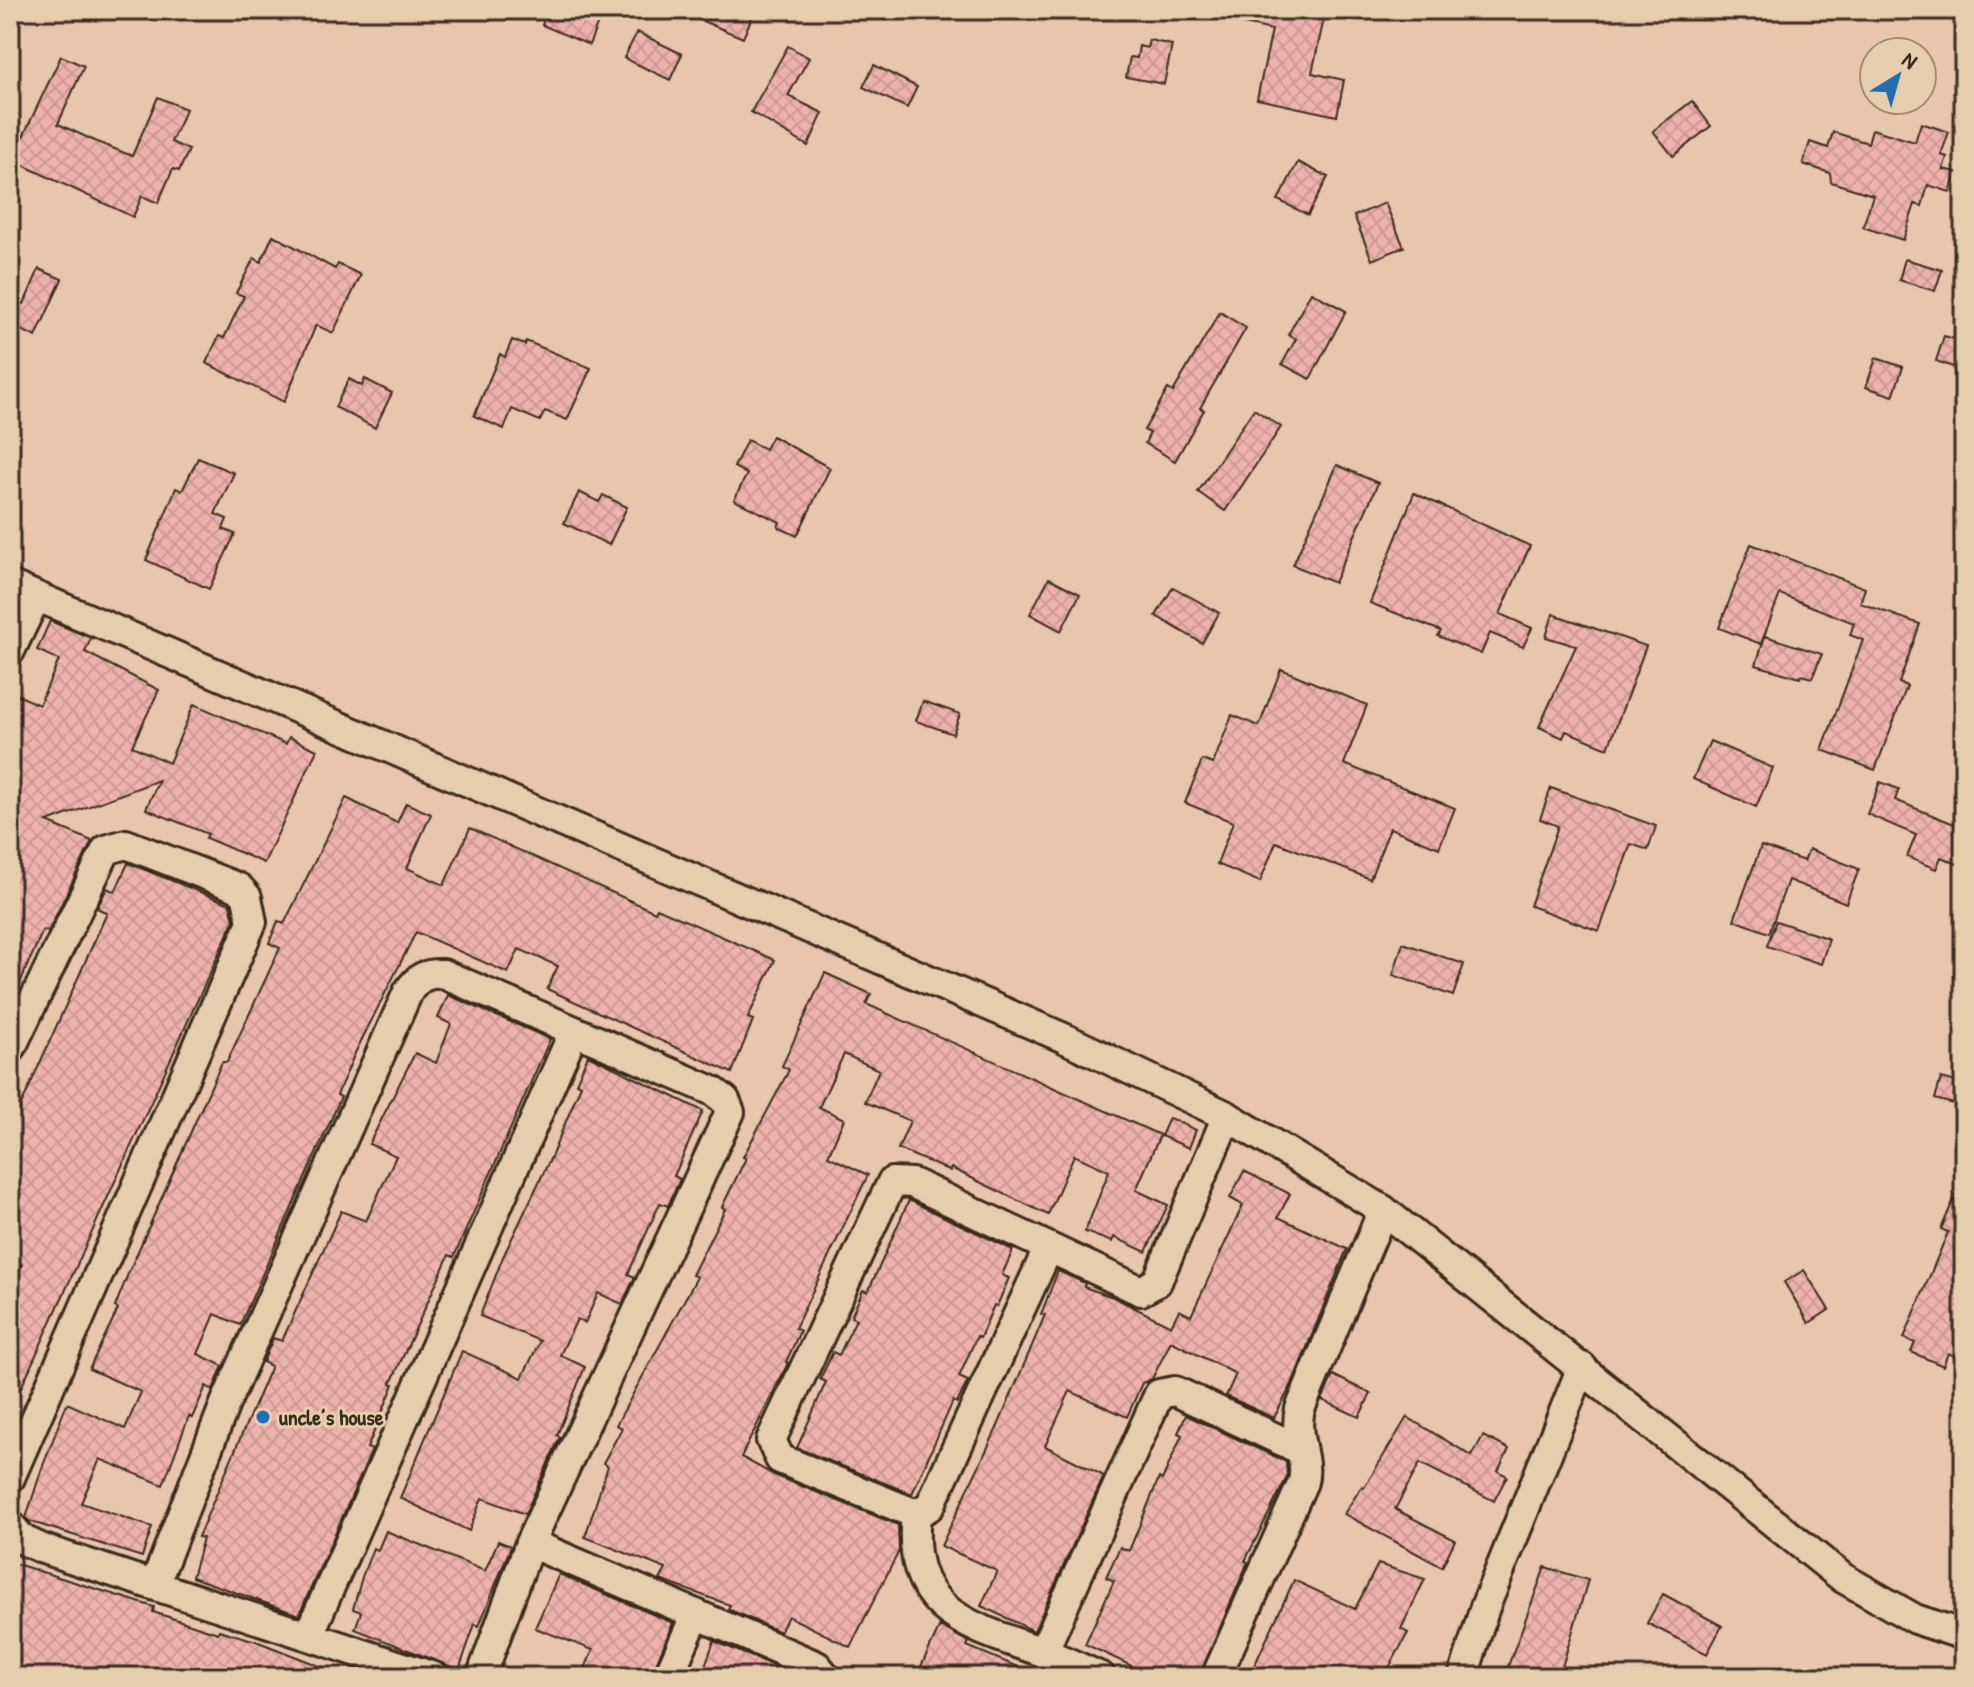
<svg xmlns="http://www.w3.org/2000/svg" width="1974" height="1687" viewBox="0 0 1974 1687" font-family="'Patrick Hand',sans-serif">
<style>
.building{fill:url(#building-cross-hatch);stroke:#3b2a1e;stroke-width:2}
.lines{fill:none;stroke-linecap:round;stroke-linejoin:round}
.street-casing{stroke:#3b2a1e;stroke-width:34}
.street{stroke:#e5cdad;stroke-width:28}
.poi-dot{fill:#1f6fb2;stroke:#e5cdad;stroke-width:3}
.labels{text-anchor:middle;stroke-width:6;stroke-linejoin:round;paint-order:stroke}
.poi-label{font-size:22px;font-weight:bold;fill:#3b2a1e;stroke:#e5cdad;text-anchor:start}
</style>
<defs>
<pattern id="building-cross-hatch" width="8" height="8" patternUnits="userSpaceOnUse" patternTransform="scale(2)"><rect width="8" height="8" fill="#eeb2ad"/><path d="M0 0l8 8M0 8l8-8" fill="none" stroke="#cd9994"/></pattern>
</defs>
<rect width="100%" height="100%" fill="#e8c5ad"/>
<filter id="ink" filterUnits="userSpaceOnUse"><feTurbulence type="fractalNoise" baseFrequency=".0125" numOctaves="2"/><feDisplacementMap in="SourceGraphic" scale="16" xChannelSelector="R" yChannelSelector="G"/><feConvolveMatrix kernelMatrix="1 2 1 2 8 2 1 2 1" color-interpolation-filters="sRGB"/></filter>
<g filter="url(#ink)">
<g class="building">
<path d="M548 10H588L601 15 589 45 542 25Z"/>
<path d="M676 10H755L743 38Z"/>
<path d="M1223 10H1307L1325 14 1312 73 1344 80 1337 116 1257 99 1272 30 1222 19Z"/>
<path d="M637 32 682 54 670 80 624 58Z"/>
<path d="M1149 40 1172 45 1164 84 1126 77 1130 57 1137 58 1139 46 1147 48Z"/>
<path d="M788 46 809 58 788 96 823 113 808 146 751 112Z"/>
<path d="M61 56 84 66 58 124 97 142 132 156 158 97 186 109 171 142 189 150 179 171 173 169 158 203 142 196 133 217 12 160Z"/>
<path d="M874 65 917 87 907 108 863 87Z"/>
<path d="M1692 101 1711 126 1673 156 1653 131Z"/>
<path d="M1921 123 1949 132 1941 155 1947 157 1943 169 1956 172 1950 192 1928 185 1922 206 1915 204 1903 240 1863 227 1873 195 1831 182 1830 173 1803 164 1810 142 1828 148 1833 132 1868 143 1872 129 1915 142Z"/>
<path d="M1298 162 1328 177 1308 215 1278 200Z"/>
<path d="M1385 203 1404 247 1372 260 1354 216Z"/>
<path d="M273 235 335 269 338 264 361 275 333 333 316 325 284 402 206 363 219 336 224 338 244 296 236 293 254 258 261 262Z"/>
<path d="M1905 259 1942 270 1935 291 1899 280Z"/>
<path d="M39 269 62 279 36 337 10 325V299L24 304Z"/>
<path d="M1311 292 1346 311 1310 379 1282 364 1296 339 1288 335Z"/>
<path d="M1220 312 1246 328 1200 408 1204 410 1175 461 1145 443 1150 433 1144 430 1168 389 1173 392Z"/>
<path d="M1944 336 1964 342V371L1936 361Z"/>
<path d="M512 340 525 345 526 341 591 368 567 420 545 411 540 421 512 409 504 429 474 416 500 354 505 357Z"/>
<path d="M1876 358 1903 367 1893 396 1866 387Z"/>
<path d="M349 379 362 386 365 379 392 393 375 428 335 407Z"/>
<path d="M1254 409 1281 427 1225 511 1198 492Z"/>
<path d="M772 436 830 468 797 536 778 527 780 522 734 500 747 474 734 467 747 440 765 449Z"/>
<path d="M198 458 234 473 215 514 227 519 223 529 235 534 209 589 146 560 176 488 182 491Z"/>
<path d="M1337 465 1378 483 1334 583 1293 565Z"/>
<path d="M579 492 599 502 603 495 627 507 609 545 564 523Z"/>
<path d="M1414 493 1530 546 1500 614 1532 628 1523 647 1490 633 1481 654 1438 636 1441 631 1370 603Z"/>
<path d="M1751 544 1865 588 1860 603 1920 624 1899 683 1907 686 1875 770 1822 750 1863 640 1850 635 1854 623 1780 594 1761 644 1719 628Z"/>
<path d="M1049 578 1080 594 1061 631 1030 614Z"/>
<path d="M1173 587 1219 613 1202 643 1156 616Z"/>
<path d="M1553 614 1646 646 1608 748 1566 731 1563 738 1539 727 1576 646 1546 637Z"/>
<path d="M50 621 91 638 85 652 159 690 132 746 169 763 194 704 286 744 289 737 317 750 264 863 206 838 208 834 146 809 159 780 47 822 92 841 48 932 43 930 10 1006V713L18 695 39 705 59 660 37 650Z"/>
<path d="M1765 636 1822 654 1812 678 1801 675 1800 678 1756 665Z"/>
<path d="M1281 669 1367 705 1344 764 1455 808 1439 848 1390 828 1370 879 1276 842 1260 882 1217 864 1233 822 1185 803 1202 760 1213 764 1232 715 1259 726Z"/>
<path d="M923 701 960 714 953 734 916 721Z"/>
<path d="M1710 741 1773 768 1756 807 1693 779Z"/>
<path d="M1880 782 1899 789 1895 800 1964 828V867L1941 857 1936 869 1907 857 1916 835 1867 814Z"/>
<path d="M1551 788 1656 826 1648 850 1631 844 1599 931 1530 906 1558 826 1540 819Z"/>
<path d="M346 798 397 823 406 803 431 814 407 868 444 885 470 828 655 912 657 908 775 960 748 1018 753 1020 732 1073 547 989 558 966 519 949 508 973 416 932 355 1053 337 1095 341 1097 240 1325 215 1314 198 1354 223 1366 213 1390 206 1386 192 1418 189 1416 163 1485 100 1459 81 1503 152 1527 142 1557 29 1521 26 1518 41 1471 67 1403 125 1429 141 1392 89 1369 118 1309 115 1307 128 1274 209 1091 222 1062H227L280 948 269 943 278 921 284 924Z"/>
<path d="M1761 846 1804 861 1809 849 1859 869 1846 903 1788 880 1769 933 1734 920Z"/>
<path d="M128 863 230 904 234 920 10 1412V1292L22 1264 10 1259V1130L107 913 97 908 107 888 115 892Z"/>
<path d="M1776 921 1829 939 1821 964 1767 946Z"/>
<path d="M1403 943 1464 964 1453 996 1393 975Z"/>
<path d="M825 973 871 994 866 1004 1160 1135 1136 1190 1168 1205 1146 1252 1114 1237 1112 1242 1085 1232 1109 1171 1074 1155 1048 1215 951 1168 950 1171 898 1149 910 1121 865 1102 879 1070 844 1054 819 1107 844 1119 828 1156 868 1175 795 1328 800 1331 786 1362 788 1363 741 1457 774 1475 898 1525 899 1551 850 1647 788 1616 780 1632 728 1609 730 1605 660 1580 666 1569 585 1537 608 1466 603 1463 622 1428 616 1425 697 1277 692 1275 725 1209 722 1207 746 1158 743 1157 789 1070 782 1066Z"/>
<path d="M448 995 550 1039 454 1257 449 1255 391 1383 394 1384 367 1448 372 1450 299 1615 192 1577 203 1538 198 1537 271 1366 263 1362 273 1338 282 1341 341 1211 366 1221 396 1156 369 1144 415 1053 436 1063 451 1024 438 1018Z"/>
<path d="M588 1055 703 1111 674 1176 680 1179 668 1206 660 1203 628 1274 635 1277 622 1304 598 1293 585 1323 577 1319 560 1355 585 1367 557 1435 560 1437 525 1514 482 1498 469 1531 400 1498 462 1351 522 1378 540 1341 480 1316 503 1257 552 1155 581 1085 576 1083Z"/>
<path d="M1941 1078 1964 1084V1107L1935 1099Z"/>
<path d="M1169 1118 1196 1130 1189 1148 1161 1136Z"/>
<path d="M1244 1171 1290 1194 1278 1217 1347 1249 1292 1384 1274 1418 1226 1396 1236 1374 1171 1341 1152 1379 1142 1383 1127 1417 1070 1391 1045 1446 1104 1476 1034 1631 981 1606 997 1571 941 1546 998 1426 1045 1315 1041 1314 1058 1271 1085 1283 1084 1287 1113 1297 1171 1326 1179 1310 1191 1316 1243 1205 1230 1198Z"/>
<path d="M1964 1176V1360L1948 1353 1943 1366 1911 1352 1915 1343 1904 1338 1948 1232 1941 1229Z"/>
<path d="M909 1200 1013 1250 1002 1275 1009 1278 997 1306 994 1305 980 1338 977 1336 959 1377 968 1381 957 1403 953 1401 912 1494 797 1448 826 1382 820 1379 833 1352 839 1355 856 1319 851 1317 863 1290 868 1292Z"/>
<path d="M1804 1270 1829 1310 1809 1323 1784 1282Z"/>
<path d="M1333 1375 1371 1394 1359 1417 1322 1400Z"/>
<path d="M1186 1415 1286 1462 1287 1477 1245 1561 1248 1562 1199 1677H1135L1138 1669 1085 1644 1114 1581 1106 1577 1120 1547 1129 1551 1159 1478 1162 1480 1182 1435 1178 1433Z"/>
<path d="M1407 1417 1472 1456 1483 1436 1509 1449 1498 1471 1507 1476 1494 1501 1420 1463 1395 1509 1455 1540 1442 1567 1344 1514 1362 1486 1364 1488Z"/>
<path d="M386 1531 485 1571 498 1541 511 1546 479 1626 475 1624 459 1670 355 1629 361 1612 353 1609 362 1577 373 1548 378 1550Z"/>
<path d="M10 1562 154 1607 153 1612 218 1633 219 1630 256 1641 348 1677H10Z"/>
<path d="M1378 1564 1425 1579 1401 1629 1408 1633 1384 1677H1249L1294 1580 1355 1609Z"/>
<path d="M1545 1567 1588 1580 1559 1677H1504Z"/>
<path d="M559 1574 673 1623 651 1676 629 1667 625 1677H581L593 1650 535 1628Z"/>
<path d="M1663 1594 1722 1626 1707 1654 1647 1623Z"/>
<path d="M940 1626 969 1642 967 1646 1042 1677H916Z"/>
<path d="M714 1641 800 1677H701Z"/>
</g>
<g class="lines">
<defs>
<g id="street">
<path d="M10 585 1064 1038 1227 1116 1383 1210 1843 1578 1915 1619 1964 1635"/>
<path d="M10 651 36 597"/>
<path d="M10 1050 106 850 126 844 239 888 247 897 252 922 10 1478"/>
<path d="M1048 1249 930 1506 916 1514 780 1459 771 1440 892 1182 912 1183 1141 1291 1157 1282 1227 1116"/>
<path d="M916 1514C906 1608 961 1624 1037 1650 1059 1658 1080 1668 1101 1677"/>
<path d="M10 1525 23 1540 43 1549 434 1677"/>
<path d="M530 1543 817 1666 826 1677"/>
<path d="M155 1584 225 1404 408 992C418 977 426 973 443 974L713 1091 725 1100 730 1112 530 1543 481 1677"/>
<path d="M309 1635 574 1031"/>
<path d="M1043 1652 1159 1394 1175 1391 1299 1449"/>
<path d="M668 1677 696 1614"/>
<path d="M1216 1677 1303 1482C1309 1459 1293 1437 1300 1409L1383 1210"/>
<path d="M1463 1677 1485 1607 1582 1367"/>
</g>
</defs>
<use href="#street" class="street-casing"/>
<use href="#street" class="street"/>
</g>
</g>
<circle class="poi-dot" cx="263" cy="1417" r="8"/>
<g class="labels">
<g class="poi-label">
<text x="279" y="1425">uncle’s house</text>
</g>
</g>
<rect width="1974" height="1687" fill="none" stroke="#e5cdad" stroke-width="40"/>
<rect x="20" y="20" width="1934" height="1647" fill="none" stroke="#3b2a1e" stroke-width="3" filter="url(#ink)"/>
<g transform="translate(1898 76) rotate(37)"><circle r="38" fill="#e5cdad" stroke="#a18c74" stroke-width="2"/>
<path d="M0-6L14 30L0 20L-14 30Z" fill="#1f6fb2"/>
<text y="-12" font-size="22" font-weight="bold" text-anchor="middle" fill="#3b2a1e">N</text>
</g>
</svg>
